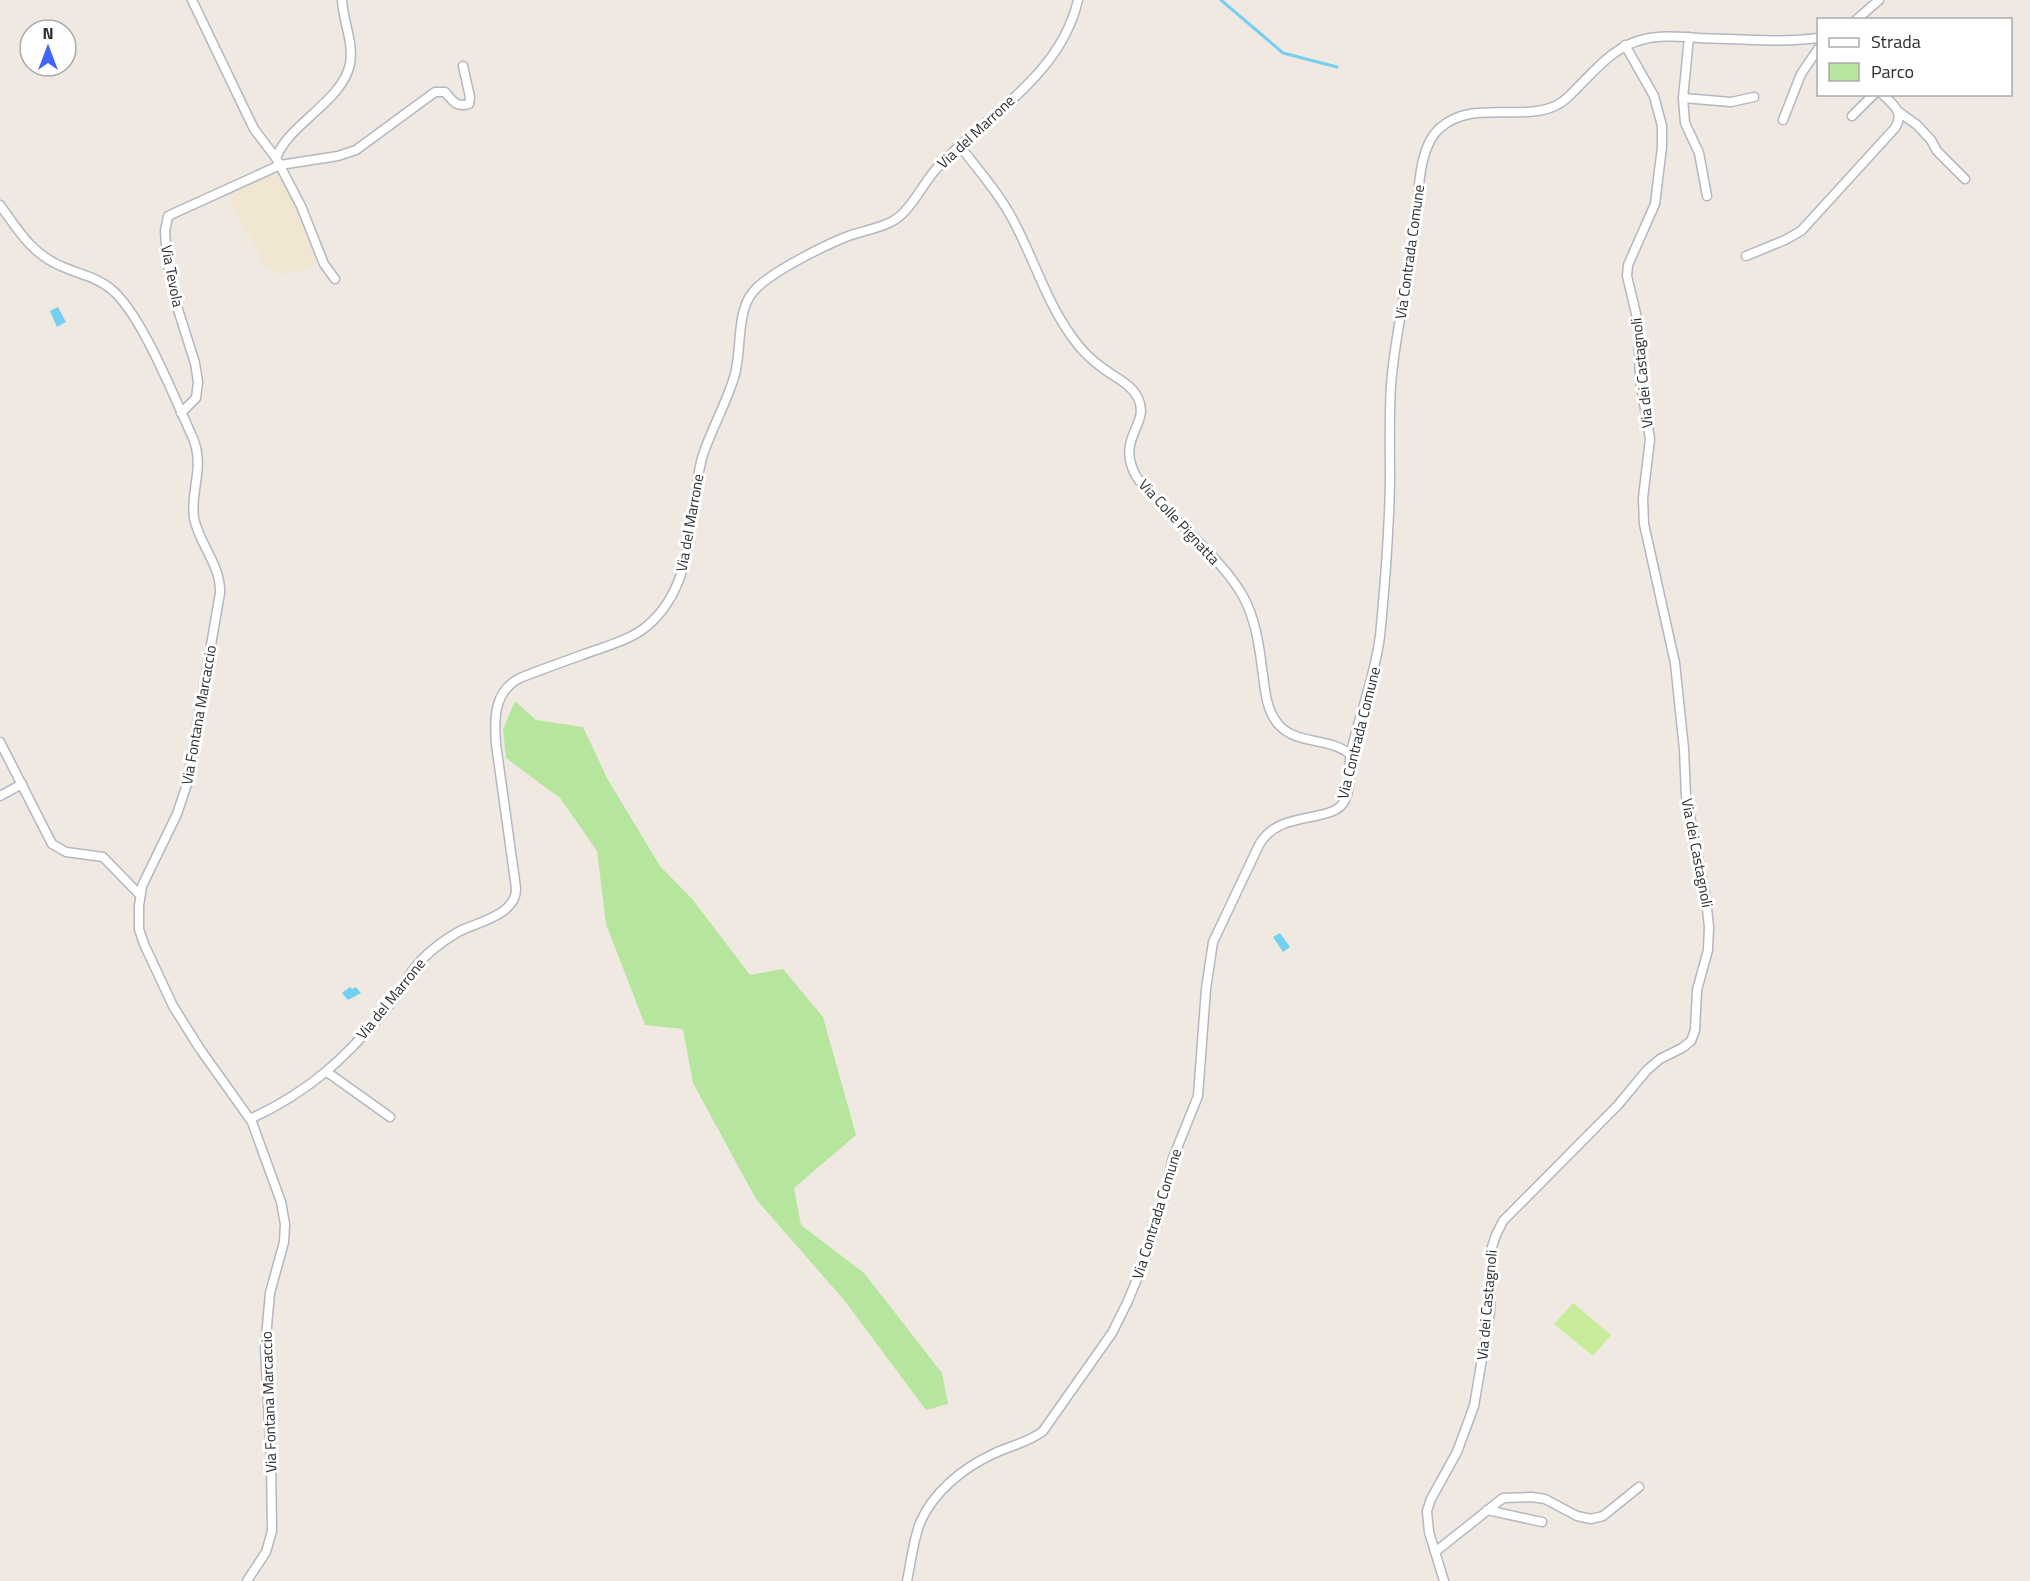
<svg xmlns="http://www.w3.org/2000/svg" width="2030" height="1581" viewBox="0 0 2030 1581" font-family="'Titillium Web',sans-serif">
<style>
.education{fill:#f0e6d1}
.green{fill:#b6e59e}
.pitch{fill:#c9ec9a}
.water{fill:#75cff0}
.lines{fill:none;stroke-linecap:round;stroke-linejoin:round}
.stream{stroke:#75cff0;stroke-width:3}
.minor-casing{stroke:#b4b7c1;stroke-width:11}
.minor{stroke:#fff;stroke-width:8}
.labels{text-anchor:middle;stroke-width:6;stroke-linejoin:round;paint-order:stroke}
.street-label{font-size:15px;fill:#2e2e2e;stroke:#fff}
</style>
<rect width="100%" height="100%" fill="#efe9e1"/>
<path class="education" d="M278 170 300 208 317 263 300 271 281 274 265 268 251 238 232 208 230 193Z"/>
<path class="green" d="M515 701 536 720 583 727 608 780 660 866 693 900 750 975 783 969 823 1017 856 1135 794 1188 801 1225 864 1273 942 1373 948 1404 926 1410 844 1300 756 1199 693 1083 683 1029 645 1025 606 924 597 851 560 798 506 758 503 729Z"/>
<path class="pitch" d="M1573 1303 1611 1335 1593 1356 1554 1324Z"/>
<g class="water">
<path d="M58 307 66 322 57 327 50 311Z"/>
<path d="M1280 933 1290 947 1283 952 1273 937Z"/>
<path d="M350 987 352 989 356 987 361 993 348 1000 342 993Z"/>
</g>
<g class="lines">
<path class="stream" d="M1221 0 1283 53 1337 67"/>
<defs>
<g id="minor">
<path d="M192 0 254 129 276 158 301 206 324 264 335 279"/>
<path d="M1856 20 1879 0"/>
<path d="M1689 37 1683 98 1731 102 1754 97"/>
<path d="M1683 98 1685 123 1699 153 1707 196"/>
<path d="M1899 112 1917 125 1931 140 1937 151 1965 179"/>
<path d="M1852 116 1874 94"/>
<path d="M1783 120 1801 74 1818 49"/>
<path d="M960 146C978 170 999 193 1013 220 1034 259 1046 301 1072 337 1081 350 1091 360 1104 369 1116 378 1131 384 1138 398 1151 425 1115 437 1136 476 1143 487 1154 497 1163 506 1188 533 1227 566 1244 598 1255 619 1259 644 1262 668 1265 687 1265 708 1278 724 1297 746 1329 736 1351 755"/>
<path d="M276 158C289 123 342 102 350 64 354 43 343 21 342 0"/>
<path d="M0 205C18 230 32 254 61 266 78 274 97 277 111 289 142 314 175 400 193 438 205 468 190 490 194 518 199 544 221 565 220 593L187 784 177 814 142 886 139 906V929L144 944 173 1006 200 1049 252 1122 281 1202 285 1224 284 1242 270 1293 265 1348 271 1461 272 1531 266 1552 247 1581"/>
<path d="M1746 256 1785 240 1801 231 1895 128C1905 113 1893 104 1882 94"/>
<path d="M181 413 196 398 198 382 195 363 175 300 167 260 165 231 168 216 280 165 338 156 356 150 435 92H445C452 100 456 108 469 104L470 97 463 66"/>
<path d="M0 742 52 844 66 852 103 857 140 895"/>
<path d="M0 796 22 784"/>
<path d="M327 1072 390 1117"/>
<path d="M250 1119C309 1092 346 1058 387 1008 397 996 404 983 413 970 425 954 441 942 458 932 477 922 517 915 516 888L496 744C494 718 494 691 520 678 545 668 571 659 596 650 613 644 633 638 647 626 697 584 687 515 702 458 711 429 727 403 735 374 742 349 736 312 753 292 768 273 827 244 851 235 864 231 879 228 891 222 910 213 923 183 937 168 987 114 1060 77 1078 0"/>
<path d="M1487 1510 1542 1522"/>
<path d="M1435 1552 1503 1498 1532 1497 1545 1499 1577 1516 1591 1519 1603 1516 1639 1487"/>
<path d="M907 1581C911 1562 913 1541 920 1523 933 1492 963 1468 993 1454 1009 1446 1028 1443 1043 1431L1112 1333 1127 1303 1145 1260 1159 1216 1173 1158 1198 1096 1206 989 1213 942 1259 845C1279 808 1334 825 1345 800 1352 785 1348 768 1351 752 1360 713 1375 676 1380 636 1385 585 1389 532 1390 481 1390 449 1389 417 1391 385 1395 333 1408 282 1415 231 1419 201 1416 149 1440 128 1473 99 1519 122 1555 106 1565 102 1571 94 1578 87 1598 67 1616 45 1645 39 1662 35 1681 37 1699 38 1738 39 1779 43 1818 38"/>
<path d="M1444 1581 1429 1532 1427 1511 1431 1499 1457 1452 1474 1406 1490 1312 1492 1247 1496 1235 1503 1221 1618 1105 1647 1070 1660 1059 1682 1048 1691 1041 1695 1030 1697 990 1708 950 1709 927 1706 899 1686 796 1684 749 1675 663 1644 524 1643 498 1650 439 1640 379 1638 322 1627 276 1628 265 1655 204 1662 147V126L1654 96 1625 45"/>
</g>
</defs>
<use href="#minor" class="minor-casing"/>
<use href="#minor" class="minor"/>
</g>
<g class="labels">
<g class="street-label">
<text transform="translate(976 132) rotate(-43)" y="5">Via del Marrone</text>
<text transform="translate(1410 252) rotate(-82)" y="5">Via Contrada Comune</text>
<text transform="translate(172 276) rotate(79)" y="5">Via Tevola</text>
<text transform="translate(1642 373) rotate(-96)" y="5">Via dei Castagnoli</text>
<text transform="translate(1179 522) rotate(47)" y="5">Via Colle Pignatta</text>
<text transform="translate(690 523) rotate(-80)" y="5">Via del Marrone</text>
<text transform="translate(199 715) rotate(-80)" y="5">Via Fontana Marcaccio</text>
<text transform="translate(1359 733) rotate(-76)" y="5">Via Contrada Comune</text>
<text transform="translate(1697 853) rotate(79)" y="5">Via dei Castagnoli</text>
<text transform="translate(391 999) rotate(-51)" y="5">Via del Marrone</text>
<text transform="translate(1157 1214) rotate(-73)" y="5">Via Contrada Comune</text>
<text transform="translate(1487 1305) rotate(-85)" y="5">Via dei Castagnoli</text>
<text transform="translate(269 1402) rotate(-92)" y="5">Via Fontana Marcaccio</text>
</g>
</g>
<rect x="1817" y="18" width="195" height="78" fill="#ffffff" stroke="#ababab" stroke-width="1.5"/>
<rect x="1829" y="38" width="30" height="9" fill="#ffffff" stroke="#ababab" stroke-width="1.5"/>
<text x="1871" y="48" font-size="18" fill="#2e2e2e">Strada</text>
<rect x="1829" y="63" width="30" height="18" fill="#b6e59e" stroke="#ababab" stroke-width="1.5"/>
<text x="1871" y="78" font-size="18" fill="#2e2e2e">Parco</text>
<g transform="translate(48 48)"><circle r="28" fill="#ffffff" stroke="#ababab" stroke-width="1.5"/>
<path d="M0-4.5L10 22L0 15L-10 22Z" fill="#4264fb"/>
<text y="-9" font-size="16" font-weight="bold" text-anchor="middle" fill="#2e2e2e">N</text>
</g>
</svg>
